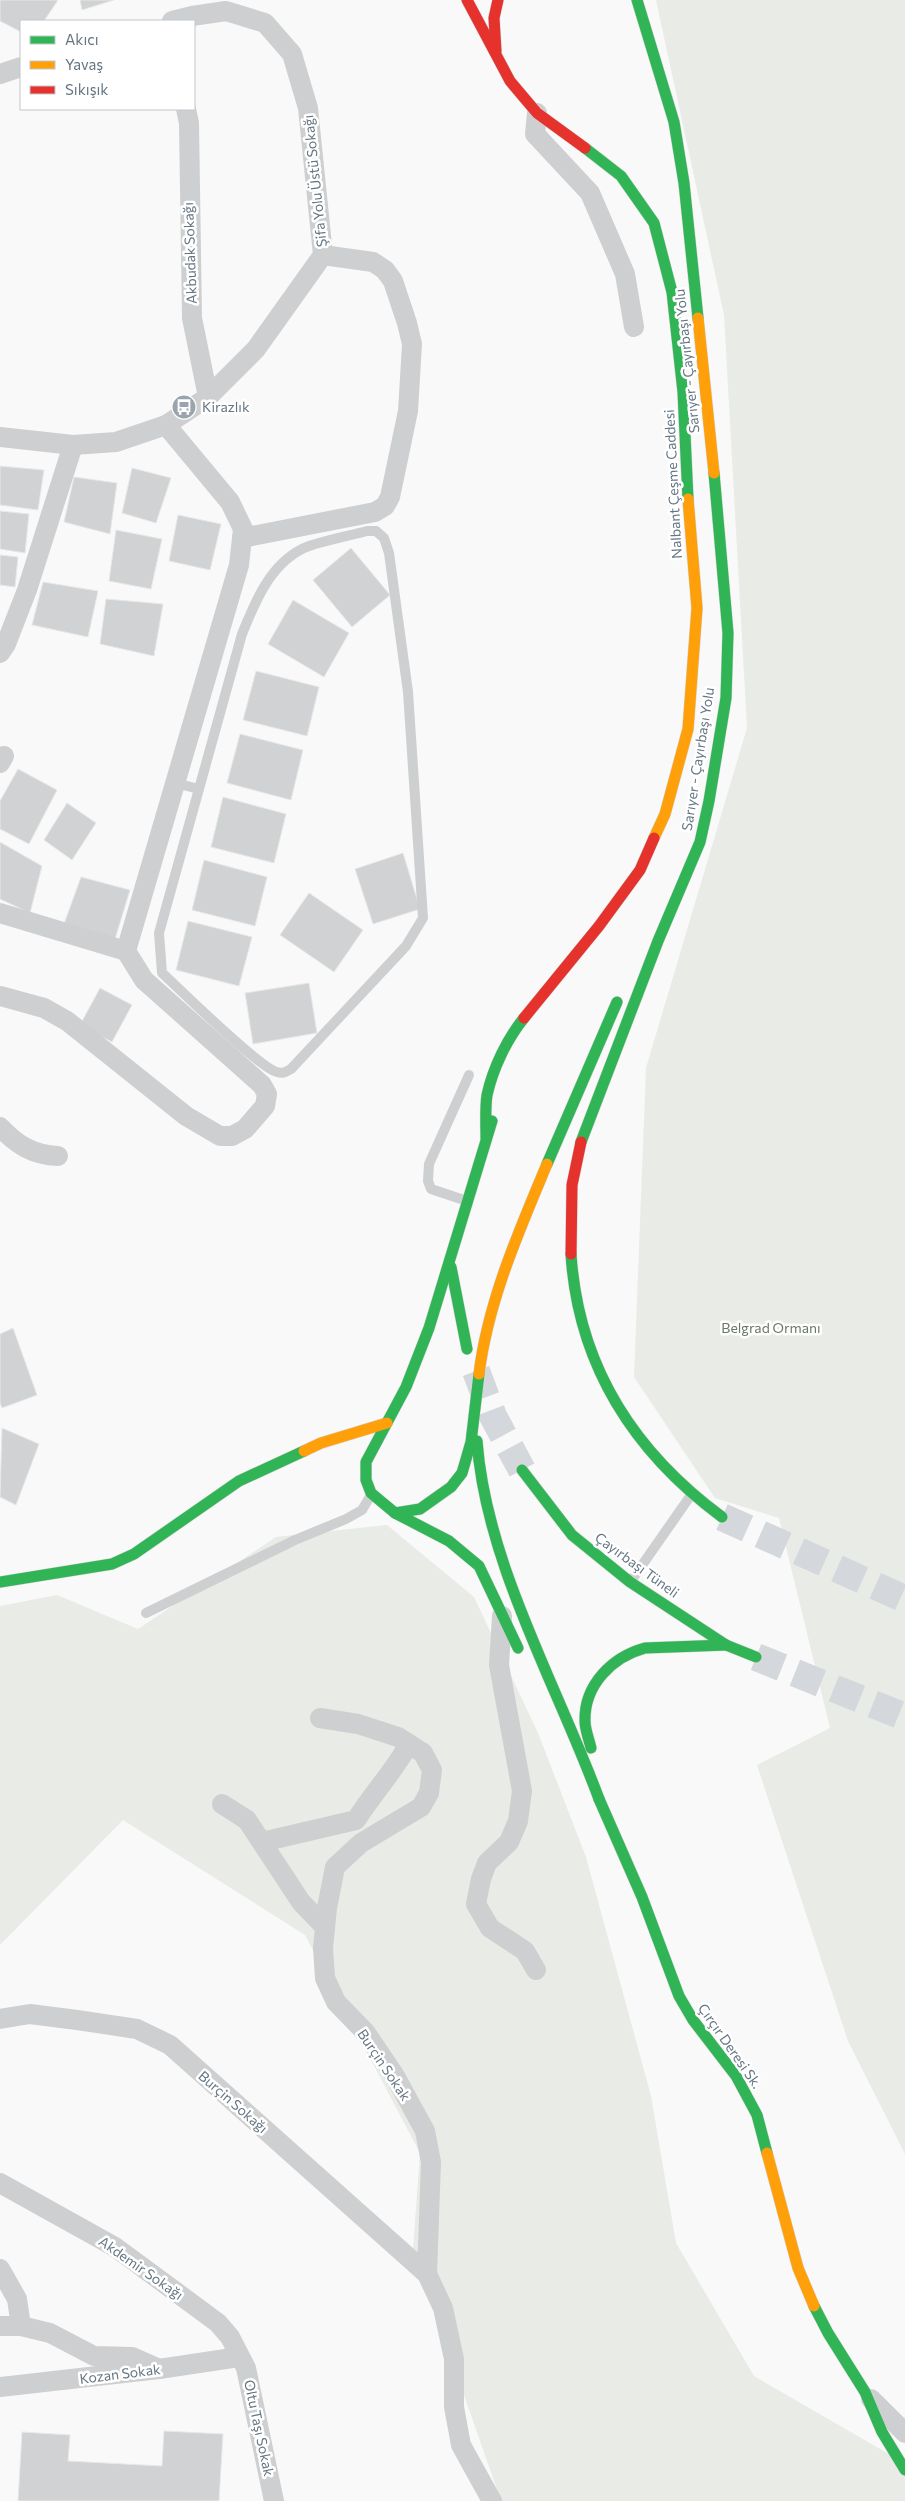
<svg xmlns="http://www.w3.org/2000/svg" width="905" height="2501" viewBox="0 0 905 2501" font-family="Commissioner,sans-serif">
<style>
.green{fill:#e8ebe6}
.building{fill:#d0d2d3;stroke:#e8e8e8}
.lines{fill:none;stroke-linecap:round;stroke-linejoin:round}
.primary-tunnel{stroke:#d4d8dc;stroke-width:28;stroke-dasharray:28 14;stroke-linecap:butt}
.fast-casing{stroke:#d5d6d7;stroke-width:12}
.slow-casing{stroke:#d5d6d7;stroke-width:12}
.jam-casing{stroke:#d5d6d7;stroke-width:12}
.lane{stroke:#cecfd0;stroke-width:10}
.street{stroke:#cecfd0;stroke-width:20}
.fast{stroke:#30b455;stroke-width:11}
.slow{stroke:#ff9f0a;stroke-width:11}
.jam{stroke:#e5322d;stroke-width:11}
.labels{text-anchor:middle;stroke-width:5;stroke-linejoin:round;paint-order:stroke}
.street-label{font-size:14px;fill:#657683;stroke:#fff}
.poi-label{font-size:14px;fill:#657683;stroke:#fff;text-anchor:start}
.park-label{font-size:14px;fill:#687a64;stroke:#fff}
</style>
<rect width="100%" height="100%" fill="#f9f9f9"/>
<g class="green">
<path d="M656 0H905V2154L848 2041 757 1765 830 1728 779 1518 715 1498 634 1377 646 1068 747 728 724 315Z"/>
<path d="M387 1525 474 1597 538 1733 586 1857 651 2096 676 2243 754 2376 901 2461 905 2466V2501H501L413 2249 420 2153 305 1935 123 1820 0 1945V1606L57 1595 138 1629 276 1537Z"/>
</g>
<g class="building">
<path d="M0 0H58L44 21H21V32L0 21Z"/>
<path d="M80 0H114L82 10Z"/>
<path d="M0 466 44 470 38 510 0 505Z"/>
<path d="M132 468 171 478 156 523 122 513Z"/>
<path d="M74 477 117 483 110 534 64 522Z"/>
<path d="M0 511 29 514 25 553 0 549Z"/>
<path d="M178 515 221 524 210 570 169 561Z"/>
<path d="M116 530 162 539 151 589 109 581Z"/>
<path d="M351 548 390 595 352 627 313 580Z"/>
<path d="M0 555 18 557 15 587 0 585Z"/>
<path d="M43 582 98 591 88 637 32 625Z"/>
<path d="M106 599 163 604 154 656 100 644Z"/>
<path d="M293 600 349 633 324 677 268 644Z"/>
<path d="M256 671 319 687 307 736 243 720Z"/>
<path d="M240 734 303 750 291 800 227 783Z"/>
<path d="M18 769 57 790 29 844 0 829V801Z"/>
<path d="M223 797 286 814 274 863 211 847Z"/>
<path d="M67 803 96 823 72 860 44 840Z"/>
<path d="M0 842 42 866 30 913 0 899Z"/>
<path d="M403 853 420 909 373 924 355 869Z"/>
<path d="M204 860 267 877 255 926 192 910Z"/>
<path d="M81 877 130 890 115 939 64 924Z"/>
<path d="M309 893 363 930 334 972 280 935Z"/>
<path d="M188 921 252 937 239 986 176 970Z"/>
<path d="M309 983 317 1033 253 1044 245 993Z"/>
<path d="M100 988 132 1005 112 1042 80 1025Z"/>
<path d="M13 1328 37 1395 2 1408 0 1403V1334Z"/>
<path d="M2 1428 39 1444 16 1505 0 1497Z"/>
<path d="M164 2431 223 2434 219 2501H18L22 2432 70 2435 68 2461 162 2466Z"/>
</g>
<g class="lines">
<g class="primary-tunnel">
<path d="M476 1371 493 1416 522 1470"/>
<path d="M722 1517 905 1599"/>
<path d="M756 1657 905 1717"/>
</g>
<defs>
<g id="fast">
<path d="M637 0 674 122 684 183 698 318"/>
<path d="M585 148 621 176 654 223 672 292 683 392 688 499"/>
<path d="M486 1138C486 1124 485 1108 487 1095 493 1068 507 1039 524 1018"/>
<path d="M581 1142 658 941 700 842 709 801 726 698 728 633 714 473"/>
<path d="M547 1164 617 1002"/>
<path d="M571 1254C578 1365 634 1452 722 1517"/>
<path d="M451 1267 467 1349"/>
<path d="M479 1374 471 1442 462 1473 451 1487 420 1509 395 1513 371 1493 366 1480V1462L406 1387 429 1328 492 1121"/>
<path d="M477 1441C486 1563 557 1685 599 1799"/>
<path d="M522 1470 572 1535 630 1582 726 1645 756 1657"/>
<path d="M395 1513 449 1541 479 1566 518 1648"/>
<path d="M0 1582 112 1564 134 1554 239 1481 304 1451"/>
<path d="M591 1748C589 1739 585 1730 585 1721 584 1685 612 1657 645 1648L726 1645"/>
<path d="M599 1799 642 1897 679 1996 693 2020 736 2076 757 2115 767 2153"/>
<path d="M814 2306 828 2333 865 2392 882 2432 905 2470"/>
</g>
<g id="slow">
<path d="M698 318 714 473"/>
<path d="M654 838 665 814 688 729 697 608 688 499"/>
<path d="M479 1374C488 1301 519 1231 547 1164"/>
<path d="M304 1451 321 1443 387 1423"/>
<path d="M767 2153 798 2268 814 2306"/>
</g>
<g id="jam">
<path d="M467 0 510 81 537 113 585 148"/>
<path d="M496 51 494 18 498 0"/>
<path d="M524 1018 599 926 640 870 654 838"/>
<path d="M571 1254 572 1185 581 1142"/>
</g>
</defs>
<use href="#fast" class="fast-casing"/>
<use href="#slow" class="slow-casing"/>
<use href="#jam" class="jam-casing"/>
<g class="lane">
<path d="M367 531H376L384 538 389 553 408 692 423 918 406 946 291 1069C286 1072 283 1074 277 1072 258 1067 181 990 162 973L159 933 242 634C255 602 270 564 304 548 320 541 349 536 367 531Z"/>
<path d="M175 783 199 789"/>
<path d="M467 1201 431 1189 428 1181 429 1164 469 1075"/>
<path d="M631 1581 691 1495"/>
<path d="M146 1613 295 1540 346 1519 362 1510 371 1495"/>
</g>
<g class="street">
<path d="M0 74 21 67"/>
<path d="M186 109 189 123 192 318 208 397"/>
<path d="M537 113 535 134 590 193 625 274 634 327"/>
<path d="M0 437 73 445 116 442 166 425 208 397 256 349 323 255 308 108 292 54 265 23 226 11 192 16 172 21"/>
<path d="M242 538 375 512 385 506 390 497 408 411 412 344 407 323 393 281 385 270 373 262 323 255"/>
<path d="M0 653 6 644 27 590 73 445"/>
<path d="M0 763 4 756"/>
<path d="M0 913 126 951 144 980 262 1085 267 1094 265 1106 245 1129 232 1136H220L186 1116 67 1021 44 1008 0 996"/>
<path d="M126 951 239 565 243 529 230 502 166 425"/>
<path d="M0 1127C17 1145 33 1155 58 1156"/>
<path d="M502 1616 499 1665 522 1791 518 1821 509 1842 487 1863 481 1879 476 1904 490 1928 525 1951 536 1970"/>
<path d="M320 1718 358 1724 398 1737 423 1753 432 1770 429 1793 421 1807 361 1843 335 1867 327 1908 323 1948 325 1978 336 2002 366 2033 395 2076 425 2131 431 2162 427 2274 443 2308 454 2359V2407L461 2445 492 2501"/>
<path d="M222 1804 247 1820 301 1902 325 1927"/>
<path d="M262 1842 356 1820C373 1793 394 1771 409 1744"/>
<path d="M0 2019 30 2014 77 2020 137 2029 170 2045 427 2274"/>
<path d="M0 2183 115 2247 218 2323 230 2337 246 2368 274 2501"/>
<path d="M0 2269 17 2299 21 2326"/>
<path d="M0 2326H21L50 2333 94 2356 132 2357 159 2369"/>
<path d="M0 2387 159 2369 239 2357"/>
<path d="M871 2399 905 2433"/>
</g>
<use href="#fast" class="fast"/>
<use href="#slow" class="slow"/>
<use href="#jam" class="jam"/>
</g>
<defs>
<symbol id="bus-disc" viewBox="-11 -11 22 22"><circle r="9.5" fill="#99a4ac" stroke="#fff"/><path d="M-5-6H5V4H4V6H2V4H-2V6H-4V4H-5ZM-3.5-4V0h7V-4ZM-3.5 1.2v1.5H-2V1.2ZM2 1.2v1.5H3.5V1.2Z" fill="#fff"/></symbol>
</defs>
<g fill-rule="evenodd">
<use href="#bus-disc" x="170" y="393" width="28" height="28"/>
</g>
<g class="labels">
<g class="street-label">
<text transform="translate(315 181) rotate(-96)" y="5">Şifa Yolu Üstü Sokağı</text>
<text transform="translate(190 253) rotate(-92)" y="5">Akbudak Sokağı</text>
<text transform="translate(687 361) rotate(-96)" y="5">Sarıyer - Çayırbaşı Yolu</text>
<text transform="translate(673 484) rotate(-93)" y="5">Nalbant Çeşme Caddesi</text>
<text transform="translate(698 759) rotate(-81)" y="5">Sarıyer - Çayırbaşı Yolu</text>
<text transform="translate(637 1565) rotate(36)" y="5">Çayırbaşı Tüneli</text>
<text transform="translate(730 2046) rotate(55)" y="5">Çırçır Deresi Sk.</text>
<text transform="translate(384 2065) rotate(56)" y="5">Burçin Sokak</text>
<text transform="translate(233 2102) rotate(41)" y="5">Burçin Sokağı</text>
<text transform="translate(141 2268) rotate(35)" y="5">Akdemir Sokağı</text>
<text transform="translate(120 2374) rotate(-7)" y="5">Kozan Sokak</text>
<text transform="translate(259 2428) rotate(78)" y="5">Oltu Taşı Sokak</text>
</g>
<g class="poi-label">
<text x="202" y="412">Kirazlık</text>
</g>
<g class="park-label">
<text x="771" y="1333">Belgrad Ormanı</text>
</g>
</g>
<rect x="20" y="20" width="175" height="90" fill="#ffffff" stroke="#c1c8cd"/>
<rect x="30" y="36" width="25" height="8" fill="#30b455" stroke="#c1c8cd"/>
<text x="65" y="45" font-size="15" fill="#657683">Akıcı</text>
<rect x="30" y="61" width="25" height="8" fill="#ff9f0a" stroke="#c1c8cd"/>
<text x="65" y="70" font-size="15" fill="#657683">Yavaş</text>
<rect x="30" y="86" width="25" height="8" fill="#e5322d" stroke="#c1c8cd"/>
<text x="65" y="95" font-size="15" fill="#657683">Sıkışık</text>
</svg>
